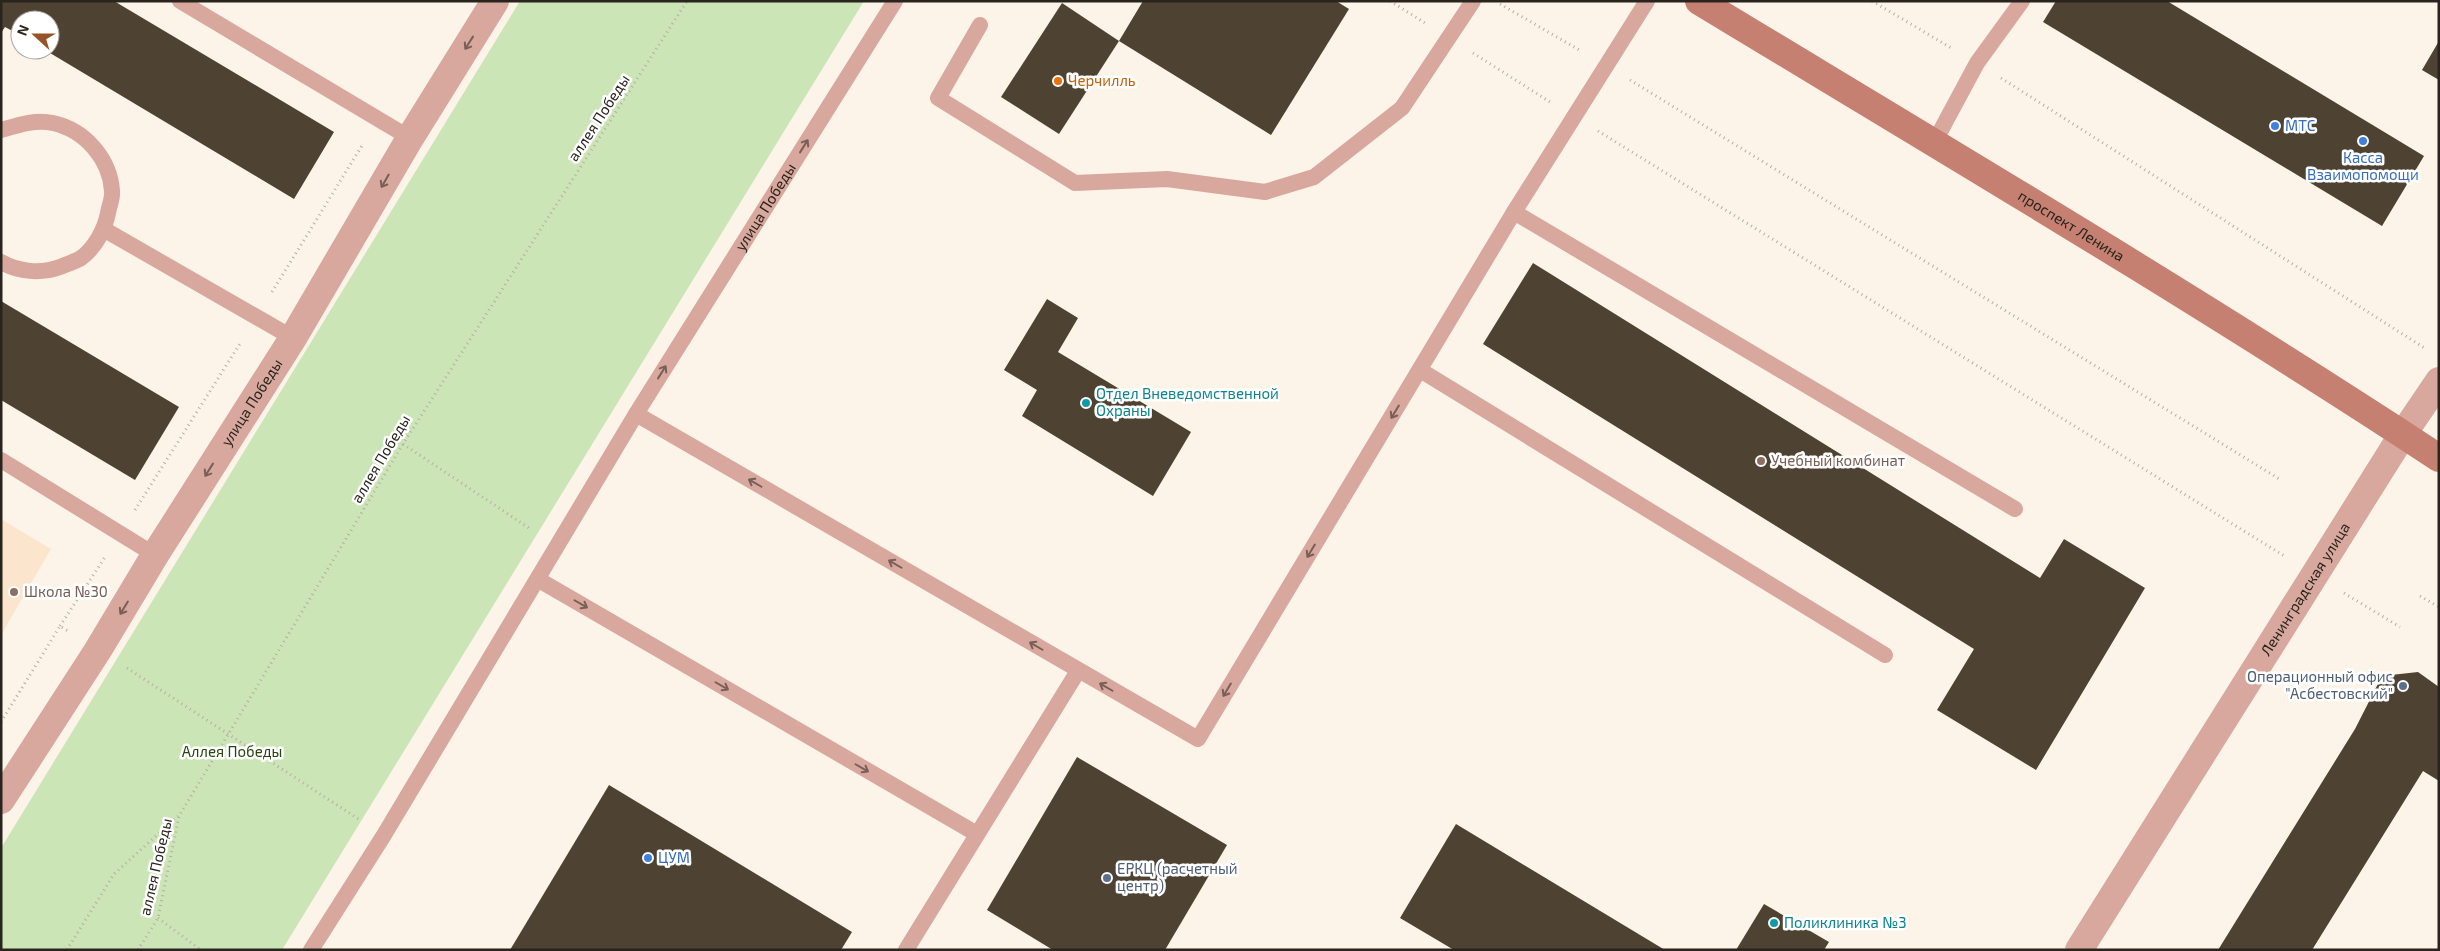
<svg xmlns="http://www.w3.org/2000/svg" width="2440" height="951" viewBox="0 0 2440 951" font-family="'Exo 2',sans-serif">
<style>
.built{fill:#fbe6cd}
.green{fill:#cce5b7}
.building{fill:#4e4232}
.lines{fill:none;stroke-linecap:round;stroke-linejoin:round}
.path{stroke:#b6aea5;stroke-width:3;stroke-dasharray:1 4;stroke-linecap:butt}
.lane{stroke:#d8a79d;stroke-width:16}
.street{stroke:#d8a79d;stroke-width:28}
.secondary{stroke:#c68071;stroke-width:28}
.oneway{stroke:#785f57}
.food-dot{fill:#e8710a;stroke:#fff;stroke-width:2}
.shop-dot{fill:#3f7fe0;stroke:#fff;stroke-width:2}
.culture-dot{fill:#0f9aa8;stroke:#fff;stroke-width:2}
.education-dot{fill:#8d6e63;stroke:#fff;stroke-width:2}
.service-dot{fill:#5c6f8a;stroke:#fff;stroke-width:2}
.labels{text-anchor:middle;stroke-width:5;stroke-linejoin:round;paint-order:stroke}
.food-label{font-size:15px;fill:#c56008;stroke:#fff;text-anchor:start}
.street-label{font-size:15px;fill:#29241d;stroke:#fff}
.shop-label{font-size:15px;fill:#366cbe;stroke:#fff;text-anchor:start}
.culture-label{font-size:15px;fill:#0d838f;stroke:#fff;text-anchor:start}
.education-label{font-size:15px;fill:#785e54;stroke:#fff;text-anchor:start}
.service-label{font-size:15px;fill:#4e5e75;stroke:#fff;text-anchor:end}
.park-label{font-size:15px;fill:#2b430f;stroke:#fff}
</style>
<rect width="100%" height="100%" fill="#fdf4e9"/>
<path class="built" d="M1 519 51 549 1 635Z"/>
<path class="green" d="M520 1H864L282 950H1V848Z"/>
<g class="building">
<path d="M1 1H114L334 132 294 199 45 50H50V20H20V35L5 27 1 33Z"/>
<path d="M1143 1H1336L1349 9 1271 135 1119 41Z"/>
<path d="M2056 1H2167L2424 156 2382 226 2043 22Z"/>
<path d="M1062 3 1119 41 1059 134 1001 97Z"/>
<path d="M2439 41V80L2422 70Z"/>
<path d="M1533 263 2040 578 2064 539 2145 588 2036 770 1937 710 1974 649 1483 344Z"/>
<path d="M1047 299 1078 318 1058 352 1191 432 1153 496 1022 416 1037 390 1004 370Z"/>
<path d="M1 301 179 407 135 480 1 400Z"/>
<path d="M2418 672 2439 687V781L2423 771 2312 950H2218L2355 729 2382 676Z"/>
<path d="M1077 757 1227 845 1165 950H1053L987 910Z"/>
<path d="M609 785 852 932 841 950H510Z"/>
<path d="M1456 824 1665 950H1454L1400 918Z"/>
<path d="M1764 904 1829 942 1824 950H1736Z"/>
</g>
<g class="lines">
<g class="path">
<path d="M1390 1 1425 23"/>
<path d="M1872 1 1953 49"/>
<path d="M1500 4 1581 51"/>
<path d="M1473 53 1550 102"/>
<path d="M2001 78 2426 349"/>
<path d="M1630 80 2281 480"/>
<path d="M1598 131 2286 557"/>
<path d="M272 292 363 144"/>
<path d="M403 444 532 530"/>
<path d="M135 510 241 342"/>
<path d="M2344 593 2400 627"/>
<path d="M2420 596 2439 607"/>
<path d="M60 626 105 557"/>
<path d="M127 668 360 820"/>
<path d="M1 722 60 626 68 631"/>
<path d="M158 918 201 950"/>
<path d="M67 950 114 874 178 816"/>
<path d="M138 950 158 918 179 816 403 444 687 1"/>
</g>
<g class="lane">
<path d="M180 1 410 138"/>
<path d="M980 25 938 98 1075 183 1167 179 1265 192 1314 177 1402 108 1473 1"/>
<path d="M1 130C18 125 36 119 53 123 85 130 110 159 112 191 113 198 109 206 108 213 105 229 95 248 81 258 75 262 66 264 60 267 41 274 18 272 1 262"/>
<path d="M1934 143 1977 63 2022 1"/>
<path d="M1514 212 2015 509"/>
<path d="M105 230 293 338"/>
<path d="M1420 370 1885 655"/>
<path d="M636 414 1198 739 1514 212 1647 1"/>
<path d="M1 460 155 555"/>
<path d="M539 580 977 834"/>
<path id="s1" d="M311 950 384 835 636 414 895 1"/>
<path d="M906 950 1078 671"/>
</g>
<g class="street">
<path id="s2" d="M1 800 98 650 155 555 293 338 410 138 495 1"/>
<path id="s3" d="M2079 950 2403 434 2439 381"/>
</g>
<path class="secondary" id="s4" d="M1699 1C1947 151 2197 299 2439 458"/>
</g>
<defs><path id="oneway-shaft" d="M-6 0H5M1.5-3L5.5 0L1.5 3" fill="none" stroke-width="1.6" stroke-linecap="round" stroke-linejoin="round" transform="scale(1.25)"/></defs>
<g class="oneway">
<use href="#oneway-shaft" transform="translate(469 43) rotate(122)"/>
<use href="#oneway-shaft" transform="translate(804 146) rotate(-58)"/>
<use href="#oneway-shaft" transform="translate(385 181) rotate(120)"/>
<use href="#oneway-shaft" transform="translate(662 372) rotate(-58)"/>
<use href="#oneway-shaft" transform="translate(1395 412) rotate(121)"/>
<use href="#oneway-shaft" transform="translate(209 470) rotate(122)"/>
<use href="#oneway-shaft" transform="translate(755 483) rotate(-150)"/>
<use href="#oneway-shaft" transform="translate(1311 551) rotate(121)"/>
<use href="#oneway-shaft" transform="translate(895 564) rotate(-150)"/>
<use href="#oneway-shaft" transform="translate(581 604) rotate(30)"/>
<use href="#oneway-shaft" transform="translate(124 608) rotate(121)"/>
<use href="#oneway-shaft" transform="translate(1036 646) rotate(-150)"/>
<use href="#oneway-shaft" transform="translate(722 686) rotate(30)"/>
<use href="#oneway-shaft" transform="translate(1106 687) rotate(-150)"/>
<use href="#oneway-shaft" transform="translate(1227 690) rotate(121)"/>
<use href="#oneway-shaft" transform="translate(862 768) rotate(30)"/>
</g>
<circle class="food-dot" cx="1058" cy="81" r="5"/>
<g class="shop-dot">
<circle cx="2275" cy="126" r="5"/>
<circle cx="2363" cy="141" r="5"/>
<circle cx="648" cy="858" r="5"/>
</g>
<g class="culture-dot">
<circle cx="1086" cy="403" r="5"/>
<circle cx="1774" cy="923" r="5"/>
</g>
<g class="education-dot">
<circle cx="1761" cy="461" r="5"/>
<circle cx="14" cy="592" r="5"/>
</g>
<g class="service-dot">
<circle cx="2403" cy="686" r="5"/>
<circle cx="1107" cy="878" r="5"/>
</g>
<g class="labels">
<g class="food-label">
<text x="1068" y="86">Черчилль</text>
</g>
<g class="street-label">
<text transform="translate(599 118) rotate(-57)" y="5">аллея Победы</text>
<text dy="5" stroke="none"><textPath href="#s1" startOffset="871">улица Победы</textPath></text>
<text dy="5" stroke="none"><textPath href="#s4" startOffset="435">проспект Ленина</textPath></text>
<text dy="5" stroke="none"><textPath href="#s2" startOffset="470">улица Победы</textPath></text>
<text transform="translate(381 459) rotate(-59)" y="5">аллея Победы</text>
<text dy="5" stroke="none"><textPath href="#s3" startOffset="426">Ленинградская улица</textPath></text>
<text transform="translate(156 867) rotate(-77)" y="5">аллея Победы</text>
</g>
<g class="shop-label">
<text x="2285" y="131">МТС</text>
<text x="2363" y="163" text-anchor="middle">Касса<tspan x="2363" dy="17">Взаимопомощи</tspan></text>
<text x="658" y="863">ЦУМ</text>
</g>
<g class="culture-label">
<text x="1096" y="399">Отдел Вневедомственной<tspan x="1096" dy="17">Охраны</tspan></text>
<text x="1784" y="928">Поликлиника №3</text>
</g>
<g class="education-label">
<text x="1771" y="466">Учебный комбинат</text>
<text x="24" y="597">Школа №30</text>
</g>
<g class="service-label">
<text x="2393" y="682">Операционный офис<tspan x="2393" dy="17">"Асбестовский"</tspan></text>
<text x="1117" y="874" text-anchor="start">ЕРКЦ (расчетный<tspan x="1117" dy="17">центр)</tspan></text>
</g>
<g class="park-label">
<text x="232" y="757">Аллея Победы</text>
</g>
</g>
<rect width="2440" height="951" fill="none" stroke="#29241d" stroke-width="5"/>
<g transform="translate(35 35) rotate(291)"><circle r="24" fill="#ffffff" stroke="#a9a7a5"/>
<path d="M0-4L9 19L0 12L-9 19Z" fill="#975227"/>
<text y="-8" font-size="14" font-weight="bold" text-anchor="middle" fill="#29241d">N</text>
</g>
</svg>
